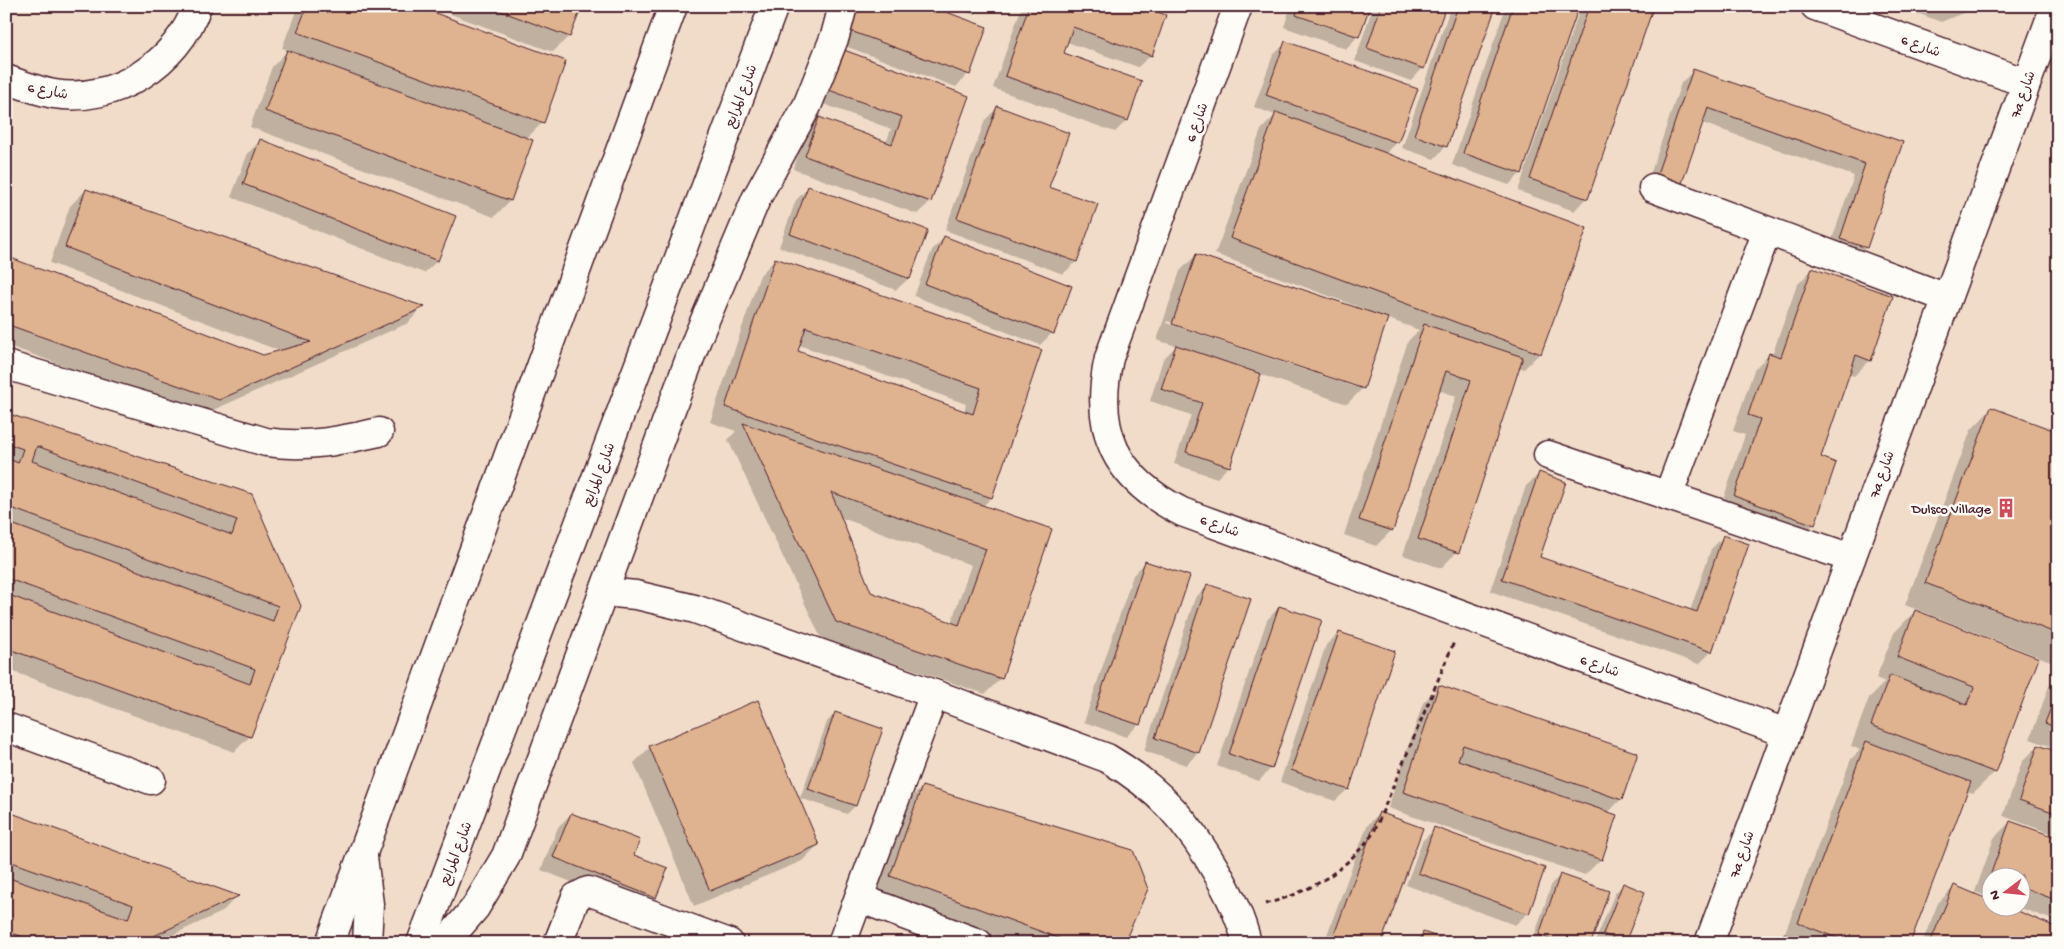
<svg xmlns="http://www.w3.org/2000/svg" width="2064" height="949" viewBox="0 0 2064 949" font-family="'Gochi Hand','Playpen Sans Arabic',sans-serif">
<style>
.built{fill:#f0dcc9;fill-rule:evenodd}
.shadow{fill:#0003;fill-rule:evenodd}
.building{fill:#dfb390;stroke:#4a1f2b;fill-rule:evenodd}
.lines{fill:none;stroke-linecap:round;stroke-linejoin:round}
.minor-casing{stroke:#4a1f2b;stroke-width:31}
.major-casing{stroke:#4a1f2b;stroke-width:31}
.path{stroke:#4a1f2b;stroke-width:3;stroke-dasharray:5 4;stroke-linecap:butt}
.minor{stroke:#fdfcf7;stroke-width:28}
.major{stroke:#fdfcf7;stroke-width:28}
.labels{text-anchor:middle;stroke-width:5;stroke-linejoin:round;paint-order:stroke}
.street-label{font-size:14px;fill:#4a1f2b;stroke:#fdfcf7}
.poi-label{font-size:14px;fill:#4a1f2b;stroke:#fdfcf7;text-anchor:end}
</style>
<rect width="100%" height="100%" fill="#f7ede2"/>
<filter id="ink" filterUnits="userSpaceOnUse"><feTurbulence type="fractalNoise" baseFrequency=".02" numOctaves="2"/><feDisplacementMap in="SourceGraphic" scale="10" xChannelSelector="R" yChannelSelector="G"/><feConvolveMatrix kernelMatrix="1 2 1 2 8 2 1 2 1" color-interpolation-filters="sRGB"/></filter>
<g filter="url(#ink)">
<path class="built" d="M6 6H2058V943H6ZM1992 876H2022V906H1992Z"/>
<g class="shadow">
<path d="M298 6H413L543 122 526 139 510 201 494 217 250 127 272 67 288 50 282 48Z"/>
<path d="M429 6H580L569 36 553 52Z"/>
<path d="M847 6 968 74 956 87 834 42Z"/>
<path d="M951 6H983L974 15Z"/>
<path d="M1022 6H1147L1144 9 1151 55 1138 67 1067 42 1062 53 1127 120 1115 132 993 88Z"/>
<path d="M1291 6H1369L1358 36 1346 49 1284 27Z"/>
<path d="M1373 6H1445L1423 68 1411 81 1355 61Z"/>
<path d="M1451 6H1494L1446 146 1434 159 1402 148Z"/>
<path d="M1506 6H1578L1521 173 1509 185 1452 165Z"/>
<path d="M1581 6H1635L1586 198 1574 211 1518 191Z"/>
<path d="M1898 6H1980L1941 22Z"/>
<path d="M1286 43 1397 142 1385 154 1540 353 1524 369 1519 367 1457 552 1441 568 1403 555 1456 396 1438 390 1392 530 1376 546 1344 535 1408 341 1419 330 1386 318 1363 388 1347 404 1259 374 1229 466 1217 478 1174 464 1191 415 1150 401 1163 359 1176 346 1157 340 1180 271 1196 255 1366 313 1367 310 1215 254 1261 130 1275 115 1254 107 1273 55ZM1167 321 1355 384V387L1166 323Z"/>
<path d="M844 51 967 96 930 202 917 214 793 169 807 131 819 118 886 143 891 129 818 102Z"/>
<path d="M1694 70 1901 143 1866 247 1853 260 1828 251 1854 176 1702 123 1645 190 1681 83Z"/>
<path d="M997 108 1047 188 1076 262 1063 274 945 230 985 120Z"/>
<path d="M261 140 454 216 437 261 424 273 231 197 248 153Z"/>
<path d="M809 187 909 278 896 290 779 247 796 200Z"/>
<path d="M86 190 423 307 408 323 202 415 6 345V257L262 356 280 351 50 263 70 206Z"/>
<path d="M944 238 1052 333 1040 345 914 296 932 250Z"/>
<path d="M776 259 1041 350 991 498 983 506 1001 678 985 694 821 638 728 440 736 431 710 422 760 275ZM799 345 966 404 964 412 796 352ZM839 517 971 565 951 623 870 593Z"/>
<path d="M1813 269 1870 360 1854 376 1848 374 1819 458 1814 524 1798 540 1719 512 1745 435 1733 431 1754 370 1770 354 1772 355 1797 285Z"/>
<path d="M1992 408 2058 434V664L1905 605 1971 430Z"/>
<path d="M6 414 251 495 299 606 250 736 234 752 6 669Z"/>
<path d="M1539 474 1538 558 1690 611 1711 549 1724 536 1711 652 1699 664 1490 591 1526 486Z"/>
<path d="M1146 562 1139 724 1126 737 1084 722 1133 575Z"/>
<path d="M1208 586 1198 753 1186 765 1144 751 1195 598Z"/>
<path d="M1279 607 1271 768 1259 781 1217 766 1267 620Z"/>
<path d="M1915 611 2037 658 1995 772 1973 793 1966 791 1909 943H1776L1784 935 1851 759 1860 750 1851 746 1869 698 1885 682 1876 678 1894 633Z"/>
<path d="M1339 633 1348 789 1335 801 1280 782 1326 645Z"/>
<path d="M2058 678V749L2030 739 2049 686Z"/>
<path d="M1439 687 1621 799 1608 813 1601 859 1585 875 1388 808 1423 703Z"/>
<path d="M835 713 881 730 855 806 847 814 800 798 827 722Z"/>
<path d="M2038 746 2058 753V836L2003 816 2022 762Z"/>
<path d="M650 747 818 845 802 861 694 906 634 763Z"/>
<path d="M922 787 1122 943H1014L874 892 906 803Z"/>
<path d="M6 812 237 896 222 912 155 943H6Z"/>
<path d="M1379 813V943H1324L1367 826Z"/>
<path d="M571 814 632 855 655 898 643 910 541 870 558 827Z"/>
<path d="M2010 822 2058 839V922L2015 906H2022V876H1992V898L1975 892 1994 838Z"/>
<path d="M1435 829 1528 913 1515 925 1406 885 1422 841Z"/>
<path d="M1561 875 1590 943H1532L1552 883Z"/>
<path d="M1623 885 1624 943 1595 942 1615 893Z"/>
<path d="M1954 887 1992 906 2058 943H1922L1938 903Z"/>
<path d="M1423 933 1451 943H1414Z"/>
</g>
<g class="building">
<path d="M307 6H416L566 61 544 123 297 32Z"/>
<path d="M487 6H582L570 37Z"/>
<path d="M854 6H930L987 27 970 75 845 29Z"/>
<path d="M1029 6H1141L1166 15 1152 56 1073 27 1064 53 1142 81 1128 121 1005 76Z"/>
<path d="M1299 6H1370L1359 37 1296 15Z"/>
<path d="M1381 6H1446L1424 69 1367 48Z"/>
<path d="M1458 6H1496L1447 147 1414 135Z"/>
<path d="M1513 6H1579L1522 174 1463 153Z"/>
<path d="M1589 6H1639L1652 11 1588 199 1530 179Z"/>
<path d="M1285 41 1418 89 1398 143 1266 95Z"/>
<path d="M287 50 533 140 511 201 265 111Z"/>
<path d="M844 50 969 96 931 202 805 156 819 117 892 144 902 117 829 90Z"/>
<path d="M1693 69 1903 142 1867 248 1840 239 1865 164 1708 108 1681 186 1656 177Z"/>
<path d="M997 106 1069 133 1049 187 1098 204 1077 262 957 218Z"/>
<path d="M1276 112 1587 228 1541 354 1230 238Z"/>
<path d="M260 139 456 216 438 261 243 184Z"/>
<path d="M808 186 928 230 910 279 790 234Z"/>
<path d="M86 189 425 307 219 400 6 324V256L263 355 311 342 65 247Z"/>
<path d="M944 236 1072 286 1054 334 925 284Z"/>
<path d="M1196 254 1388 318 1364 389 1172 324Z"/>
<path d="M775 258 1042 350 992 498 725 407ZM806 327 981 388 973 414 798 351Z"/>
<path d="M1812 268 1893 296 1871 361 1856 355 1821 457 1836 463 1815 525 1734 496 1760 419 1748 415 1769 353 1781 357Z"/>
<path d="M1424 324 1523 357 1459 553 1418 539 1471 380 1446 371 1393 531 1359 520Z"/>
<path d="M1176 345 1261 374 1230 467 1186 452 1202 403 1161 389Z"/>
<path d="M1991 407 2058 432V634L1925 583Z"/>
<path d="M6 413 252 494 301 606 251 737 6 648V594L250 684 255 669 6 578V460L7 458 18 463 23 449 6 443ZM37 446 237 520 232 535 32 461ZM14 509 278 606 273 621 9 523Z"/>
<path d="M743 423 1052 529 1002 679 836 622ZM831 492 986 549 959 625 871 592Z"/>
<path d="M1539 472 1566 482 1540 557 1697 612 1723 535 1749 544 1712 652 1502 579Z"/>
<path d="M1145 561 1190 576 1140 725 1095 710Z"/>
<path d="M1207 584 1251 599 1199 753 1155 738Z"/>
<path d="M1279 606 1322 620 1272 769 1229 754Z"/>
<path d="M1915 610 2039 658 1996 773 1871 725 1890 675 1967 705 1974 687 1897 657Z"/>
<path d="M1339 632 1395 651 1349 790 1291 770Z"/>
<path d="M1439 685 1638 753 1622 800 1463 745 1458 760 1617 815 1602 860 1403 792Z"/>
<path d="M2058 689V728L2045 723Z"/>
<path d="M758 700 819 845 710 891 649 746Z"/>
<path d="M835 712 883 729 856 806 808 789Z"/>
<path d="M1866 741 1971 782 1910 943H1850L1798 923Z"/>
<path d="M2038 745 2058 752V814L2019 800Z"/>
<path d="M922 786 1133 850 1148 889 1124 943H1072L890 876Z"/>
<path d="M6 811 239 896 139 943H41L6 931V877L128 919 133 905 6 860Z"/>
<path d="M1379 812 1423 828 1381 943H1331Z"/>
<path d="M571 813 640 840 634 855 668 868 656 898 553 857Z"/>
<path d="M2010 821 2058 838V901L2022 887V876H1990Z"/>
<path d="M1434 827 1545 868 1529 914 1418 873Z"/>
<path d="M1560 874 1609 891 1591 943H1560L1539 935Z"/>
<path d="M1623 883 1645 892 1625 943 1603 934Z"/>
<path d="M1954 885 1992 901V906H2006L2058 928V943H1930Z"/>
<path d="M1423 932 1455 943H1419Z"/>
<path d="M1784 933 1810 943H1781Z"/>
</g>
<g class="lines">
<defs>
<g id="minor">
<path d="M1238 6 1109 358C1093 431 1115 478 1182 512L1786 733"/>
<path d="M1815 6 2026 83"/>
<path d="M6 79C22 85 38 91 54 94 114 104 178 63 197 6"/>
<path d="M1653 188 1947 298"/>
<path d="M6 365 266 442C307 448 338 441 379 432"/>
<path d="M1548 455 1851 558"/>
<path d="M1668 496 1767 231"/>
<path d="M603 592 636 595 695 609 934 694 1107 758C1160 789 1189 823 1219 876 1231 898 1241 918 1247 943"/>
<path d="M6 727 151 780"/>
<path d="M859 898 978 943"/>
<path d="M445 943 475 908 506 856 697 339 756 199 807 106 835 36 843 6"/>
<path d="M558 943 576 897 588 891 729 943"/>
<path d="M842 943 934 694"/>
<path d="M1709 943 2055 6"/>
</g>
<g id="major">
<path d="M363 857 369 904 367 943"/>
<path d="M330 943 673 6"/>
<path d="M421 943 774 6"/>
</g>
</defs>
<use href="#minor" class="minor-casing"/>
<use href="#major" class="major-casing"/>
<path class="path" d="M1265 904C1311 892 1346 871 1374 832L1454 642"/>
<use href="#minor" class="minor"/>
<use href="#major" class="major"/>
</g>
</g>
<defs>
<symbol id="building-bare" viewBox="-9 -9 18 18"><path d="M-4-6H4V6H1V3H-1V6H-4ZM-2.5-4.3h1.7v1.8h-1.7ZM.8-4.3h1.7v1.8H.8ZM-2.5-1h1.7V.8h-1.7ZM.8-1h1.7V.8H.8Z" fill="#d1495b" stroke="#fdfcf7" stroke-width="2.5" paint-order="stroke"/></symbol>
</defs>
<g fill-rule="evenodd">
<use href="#building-bare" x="1992" y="494" width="28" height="28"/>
</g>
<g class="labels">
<g class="street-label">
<text transform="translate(1921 45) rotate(20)" y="5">شارع 6</text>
<text transform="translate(48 90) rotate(11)" y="5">شارع 6</text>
<text transform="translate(2022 94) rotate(-70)" y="5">7a شارع</text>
<text transform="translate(740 96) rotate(-69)" y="5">شارع المرابع</text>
<text transform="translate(1196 122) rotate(-70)" y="5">شارع 6</text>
<text transform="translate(598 474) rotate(-69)" y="5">شارع المرابع</text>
<text transform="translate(1881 474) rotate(-70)" y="5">7a شارع</text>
<text transform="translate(1220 525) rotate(20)" y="5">شارع 6</text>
<text transform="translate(1600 665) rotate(20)" y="5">شارع 6</text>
<text transform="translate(455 853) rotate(-69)" y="5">شارع المرابع</text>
<text transform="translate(1741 854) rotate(-70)" y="5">7a شارع</text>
</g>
<g class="poi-label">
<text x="1991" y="513">Dulsco Village</text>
</g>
</g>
<rect width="2064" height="949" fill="none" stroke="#fdfcf7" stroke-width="25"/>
<rect x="12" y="12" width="2039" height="924" fill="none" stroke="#4a1f2b" stroke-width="2" filter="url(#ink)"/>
<g transform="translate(2006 892) rotate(254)"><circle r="24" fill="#fdfcf7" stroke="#b5a4a5"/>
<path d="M0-4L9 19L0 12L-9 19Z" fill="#d1495b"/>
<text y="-8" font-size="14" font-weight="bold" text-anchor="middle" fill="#4a1f2b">N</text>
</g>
</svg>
